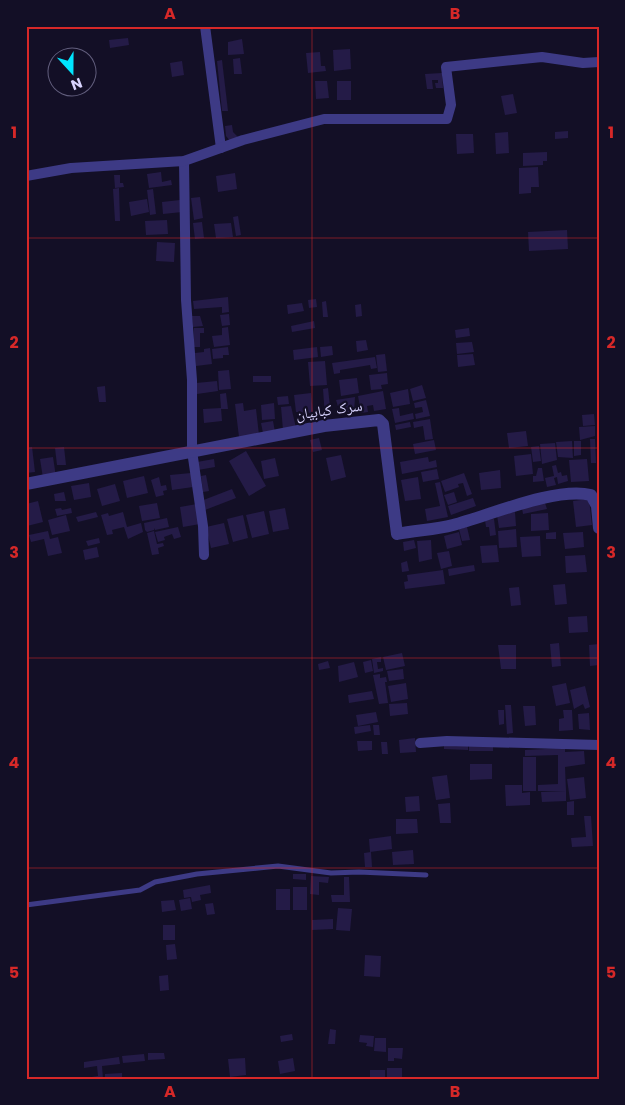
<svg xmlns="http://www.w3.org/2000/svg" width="625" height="1105" viewBox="0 0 625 1105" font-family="Poppins,'Noto Naskh Arabic',sans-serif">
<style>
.building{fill:#241b47}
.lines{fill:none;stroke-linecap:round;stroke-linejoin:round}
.service{stroke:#3d3a85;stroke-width:5}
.minor{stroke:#3d3a85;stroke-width:10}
.tertiary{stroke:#3d3a85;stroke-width:12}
.grid{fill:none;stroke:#d62828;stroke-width:1;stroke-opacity:0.55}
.labels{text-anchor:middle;stroke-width:4.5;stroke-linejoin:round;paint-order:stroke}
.street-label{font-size:15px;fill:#d9d4ff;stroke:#130f26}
.neatline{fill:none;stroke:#d62828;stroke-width:2}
.grid-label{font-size:16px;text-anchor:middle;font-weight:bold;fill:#d62828}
</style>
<rect width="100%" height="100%" fill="#130f26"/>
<g class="building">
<path d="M128 38 129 45 110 48 109 40Z"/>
<path d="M242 39 244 54 228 55V42Z"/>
<path d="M350 49 351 69 334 71 333 50Z"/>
<path d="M320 52 321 66H325L326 71 308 73 306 53Z"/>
<path d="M240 58 242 74H234L233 59Z"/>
<path d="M222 60 228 111H222L217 61Z"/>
<path d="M182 61 184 75 172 77 170 63Z"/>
<path d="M442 73 443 88H436L435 83H438V80H432L433 89H427L425 74Z"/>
<path d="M315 81H327L329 98 316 99Z"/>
<rect x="337" y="81" width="14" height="19"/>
<path d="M513 94 517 113 505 115 501 96Z"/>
<path d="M232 125 233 132 239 138 231 142 226 136 225 126Z"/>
<path d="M568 131V138L555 139V132Z"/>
<path d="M508 132 509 153 496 154 495 133Z"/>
<path d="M456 134H473L474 153 457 154Z"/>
<path d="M547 152V161H543V165L523 166V153Z"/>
<path d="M538 167 539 187H531V193L519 194V168Z"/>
<path d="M161 172 162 182 171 180 172 185 149 188 147 174Z"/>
<path d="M235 173 237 189 218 192 216 176Z"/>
<path d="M114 175H120V183H123L124 187 115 188Z"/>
<path d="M119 188 120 221H115L113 189Z"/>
<path d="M153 189 156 214 150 215 147 190Z"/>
<path d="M200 197 203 218 194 220 191 198Z"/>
<path d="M147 199 149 212 131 216 129 202Z"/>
<path d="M180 200 182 212 163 214 162 202Z"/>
<path d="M238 216 241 235 236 236 233 217Z"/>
<path d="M167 220 168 234 146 235 145 221Z"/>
<path d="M202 222 204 238 195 239 193 223Z"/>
<path d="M231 223 233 237 216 238 214 224Z"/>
<path d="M567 230 568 249 529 251 528 232Z"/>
<path d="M157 242 175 243 174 262 156 261Z"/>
<path d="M228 297 229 312 222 313V307L194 309 193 301Z"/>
<path d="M316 299 317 307 309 308 308 300Z"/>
<path d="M326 301 328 317H323L322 302Z"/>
<path d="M302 303 304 311 288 314 287 305Z"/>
<path d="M361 304 362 316 356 317 355 305Z"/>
<path d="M229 314 230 325 222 326 220 315Z"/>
<path d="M192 316H200L203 326 193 327Z"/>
<path d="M314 321 315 328 292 332 291 326Z"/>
<path d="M228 327 230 345 214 347 212 336 222 335V328Z"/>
<path d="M194 328H204V333H200V347H194Z"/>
<path d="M469 328 470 336 456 338 455 330Z"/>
<path d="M366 340 368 350 357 352 356 341Z"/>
<path d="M472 342 474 352 457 354 456 343Z"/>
<path d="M332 346 333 355 321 357 320 347Z"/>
<path d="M228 347 229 355H223V358L213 359 212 349Z"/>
<path d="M317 347 318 357 294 360 293 350Z"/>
<path d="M210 348 212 364 196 366 195 353 204 352V349Z"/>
<path d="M385 354 387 371 378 372 376 355Z"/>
<path d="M473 354 475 365 458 367 457 355Z"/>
<path d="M375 357 377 368 371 369 370 365 340 370V373L334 374 332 363Z"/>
<path d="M325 361 327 385 310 386 308 362Z"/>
<path d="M229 370 231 389 219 390 218 371Z"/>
<path d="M387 373 388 384 381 385 382 389 371 390 369 375Z"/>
<rect x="253" y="376" width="18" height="6"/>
<path d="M357 378 359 393 341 396 339 380Z"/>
<path d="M217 381 218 391 197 394 196 383Z"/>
<path d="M422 385 426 398 413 401 410 389Z"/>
<path d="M105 386 106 402H99L97 387Z"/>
<path d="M328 388 331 416 325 417 323 389Z"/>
<path d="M408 389 410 404 393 407 390 393Z"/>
<path d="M383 391 386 409 374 411 373 405 367 406 368 412 361 413 358 396Z"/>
<path d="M226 393 228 409H221L220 394Z"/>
<path d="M311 393 313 413 296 412 294 395Z"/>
<path d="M288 396 289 404 278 405 277 397Z"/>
<path d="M355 397 354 412 340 413 336 400Z"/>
<path d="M426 400 430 416 416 419 415 414 423 412 422 407 415 408 414 403Z"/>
<path d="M243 403 244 411 256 409 259 435 239 437 235 404Z"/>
<path d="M274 403 275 419 262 420 261 405Z"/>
<path d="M291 406 296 428 283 430 281 407Z"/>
<path d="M221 408 222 421 204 423 203 409Z"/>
<path d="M399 408 400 416 413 413 414 419 395 423 392 409Z"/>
<path d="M594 414 595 425 583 426 582 415Z"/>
<path d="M430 419 433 439 425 440 423 426 414 428 413 422Z"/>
<path d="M273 421 275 432 263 433 261 423Z"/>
<path d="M410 422 411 427 396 430 395 425Z"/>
<path d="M595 426V436L580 440 579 427Z"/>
<path d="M526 431 528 446 509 448 507 433Z"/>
<path d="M319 438 322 450 313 452 310 440Z"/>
<path d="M590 439H595L596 463H591Z"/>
<path d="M434 440 436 450 415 454 413 444Z"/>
<path d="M572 441 573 458 558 457 556 442Z"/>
<path d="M574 441H581V455L574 456Z"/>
<path d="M555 443 557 460 542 464 540 444Z"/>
<path d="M539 446 541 461 533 462 531 447Z"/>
<path d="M32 447 35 472 26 473V448Z"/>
<path d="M64 447 66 465H57L55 448Z"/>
<path d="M246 451 266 486 249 496 229 461Z"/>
<path d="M531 454 533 474 516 476 514 456Z"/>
<path d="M341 455 346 477 331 481 326 458Z"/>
<path d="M53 457 56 477 43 478 40 459Z"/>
<path d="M428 457 429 462 436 460 437 467 402 474 400 462Z"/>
<path d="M275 458 279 476 264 479 261 461Z"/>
<path d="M214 459 215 467 198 470 197 462Z"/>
<path d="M587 459 589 481 571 482 569 460Z"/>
<path d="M556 465 558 473 561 472 562 476 567 475 568 481 558 484 557 477 554 478 556 485 547 487 545 478 554 476 552 466Z"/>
<path d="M538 468H542L544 481 533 482V476H536Z"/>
<path d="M437 469 439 479 423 482 421 472Z"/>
<path d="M500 470 501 488 481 490 479 473Z"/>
<path d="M191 473 193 487 172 490 170 475Z"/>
<path d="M464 473 472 494 467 496 463 483 458 484 459 487 445 492 441 481Z"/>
<path d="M206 475 209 491 203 492 201 476Z"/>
<path d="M144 476 148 493 127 498 123 481Z"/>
<path d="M159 477 161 486 166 485 167 490 163 491 164 495 156 497 151 480Z"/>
<path d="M418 477 421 499 405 501 401 480Z"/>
<path d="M440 482 448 517 427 521 425 509 440 506 435 483Z"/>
<path d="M89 483 91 497 74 500 71 486Z"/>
<path d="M115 484 120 501 102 506 97 489Z"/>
<path d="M232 489 236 498 205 510 201 501Z"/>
<path d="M64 492 66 501H55L54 494Z"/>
<path d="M454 492 457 502 448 505 444 495Z"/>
<path d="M473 498 476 506 451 515 448 506Z"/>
<path d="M589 499 592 525 576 527 573 501Z"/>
<path d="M38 501 43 522 27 526 26 504Z"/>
<path d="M157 503 160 518 142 521 139 506Z"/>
<path d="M545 503 547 509 523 514 522 508Z"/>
<path d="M197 504 200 524 183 527 180 507Z"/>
<path d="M61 508 62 510 71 508 72 513 57 516 55 509Z"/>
<path d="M285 508 289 529 273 532 269 511Z"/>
<path d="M264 511 269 534 252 538 246 515Z"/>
<path d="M96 512 98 517 78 522 76 517Z"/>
<path d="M123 512 127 527 141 523 143 532 128 539 124 527 112 530 113 534 107 535 101 515 108 513 109 516Z"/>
<path d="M515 512 516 526 499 528 497 515Z"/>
<path d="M548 513 549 530 531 531V514Z"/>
<path d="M66 515 70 531 52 535 48 520Z"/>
<path d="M243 515 248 538 233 542 227 519Z"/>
<path d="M167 518 169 527 155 530 154 528V530L147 532 145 530 144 523Z"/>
<path d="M494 519 496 535 490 536 489 527H486L485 520Z"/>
<path d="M224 523 229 544 211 548 206 527Z"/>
<path d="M178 527 181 537 174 539 172 534 164 537 165 540 158 542 155 532Z"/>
<path d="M467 527 470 540 462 541 459 529Z"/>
<path d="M516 529 517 547 499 548 498 531Z"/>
<path d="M48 531 50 539 58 537 62 553 48 556 44 539 31 542 29 535Z"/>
<path d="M154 531 157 544 163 543 164 546 158 548 159 554 152 555 147 533Z"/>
<path d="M459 532 462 545 447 549 444 536Z"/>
<path d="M556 532V539H546V533Z"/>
<path d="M583 532 584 547 565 549 563 533Z"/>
<path d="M540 536 541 556 522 557 520 537Z"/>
<path d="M99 538 100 543 88 546 86 541Z"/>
<path d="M414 540 416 548 404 551 403 542Z"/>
<path d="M431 540 432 559 419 562 417 541Z"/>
<path d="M497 545 499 562 482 563 480 546Z"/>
<path d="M97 547 99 557 85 560 83 550Z"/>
<path d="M449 551 452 566 441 569 437 553Z"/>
<path d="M585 555 587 572 566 573 565 556Z"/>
<path d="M407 561 409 571 402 572 401 563Z"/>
<path d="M474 565 475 571 449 576 448 569Z"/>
<path d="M443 570 445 584 405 589 404 582 408 581 407 575Z"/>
<path d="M565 584 567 604 555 605 553 585Z"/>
<path d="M519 587 521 605 511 606 509 588Z"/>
<path d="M587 616 588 632 569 633 568 617Z"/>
<path d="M559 643 561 666 552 667 550 644Z"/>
<path d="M599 644V665L590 666 589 645Z"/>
<path d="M498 645H516V669H501Z"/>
<path d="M402 653 405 666 386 670 383 657Z"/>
<path d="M381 657V662H377L378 669 383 668V671L374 673 372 659Z"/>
<path d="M371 660 373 671 365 673 363 662Z"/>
<path d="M328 661 330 668 319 670 318 664Z"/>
<path d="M354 662 358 677 339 682 338 666Z"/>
<path d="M403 669 404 679 389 681 387 671Z"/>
<path d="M380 674V678L386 677 387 682H385L388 703 379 704 373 675Z"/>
<path d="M406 683 408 699 391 702 388 686Z"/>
<path d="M566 683 570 703 556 706 552 686Z"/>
<path d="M585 686 590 707 585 709 583 704 574 709 570 690Z"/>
<path d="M372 691 374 699 349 703 348 695Z"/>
<path d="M407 703 408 714 390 716 389 704Z"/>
<path d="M505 705H511L513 733 507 734Z"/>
<path d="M523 706H535L536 725 525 726Z"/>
<path d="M498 710H504V724L499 725Z"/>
<path d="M563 710H572L573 730 559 731V719L564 718Z"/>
<path d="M376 712 378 722 358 726 356 715Z"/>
<path d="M589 713 590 730 579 729 578 714Z"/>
<path d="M370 725 371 731 355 734 354 727Z"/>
<path d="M373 725H379L380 735H374Z"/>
<path d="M415 738 416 752 400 753 399 740Z"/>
<path d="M357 741H372V750L358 751Z"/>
<path d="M381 742H387L388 754H382Z"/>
<path d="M444 744H468V750L444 749Z"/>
<path d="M469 745 493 746V751H469Z"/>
<path d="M565 748V752L584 751 585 764 565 767 566 791H538V785L558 784V755L525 756V750Z"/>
<rect x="523" y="757" width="13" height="34"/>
<path d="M470 764H492V779L470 780Z"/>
<path d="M447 775 450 798 436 800 432 777Z"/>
<path d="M584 777 586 798 570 800 567 779Z"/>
<path d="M505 785H522V793L530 792V805L506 806Z"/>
<path d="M566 791V801L542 802 541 792Z"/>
<path d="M419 796 420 811 406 812 405 797Z"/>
<path d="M574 801V815H567V802Z"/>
<path d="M450 803 451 823H440L438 804Z"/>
<path d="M584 816H591L593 846 572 847 571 838 586 837Z"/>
<path d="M396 819H417L418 833 396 834Z"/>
<path d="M391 836 392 849 370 852 369 839Z"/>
<path d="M413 850 414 864 393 865 392 852Z"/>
<path d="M371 852 372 867H365L364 853Z"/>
<path d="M293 874H306V880L293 879Z"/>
<path d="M311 876 329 877 328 883 319 882V895L310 894Z"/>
<path d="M344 877H349L350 902H332L331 895H344Z"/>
<path d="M210 885 211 893 200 895 201 900 192 902 191 897 184 898 183 890Z"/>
<rect x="293" y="887" width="14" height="23"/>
<rect x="276" y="889" width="14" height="21"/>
<path d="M190 898 192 909 181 911 179 900Z"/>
<path d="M174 900 176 910 162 912 161 901Z"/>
<path d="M213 903 215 914 207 915 205 904Z"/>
<path d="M338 908 352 909 350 931 336 930Z"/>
<path d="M333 919V929L312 930V920Z"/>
<rect x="163" y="925" width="12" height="15"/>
<path d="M175 944 177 959 167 960 166 945Z"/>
<path d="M365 955 381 956 380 977 364 976Z"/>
<path d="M168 975 169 990 160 991 159 976Z"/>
<path d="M330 1029 336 1030 335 1044H328Z"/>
<path d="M292 1034 293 1040 281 1042 280 1036Z"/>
<path d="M360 1035 374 1036 373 1047 366 1046 367 1043 359 1042Z"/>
<path d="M375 1038H386V1052L374 1051Z"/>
<path d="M388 1048H403L402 1059 394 1058V1061H388Z"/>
<path d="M148 1053H164L165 1059 148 1060Z"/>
<path d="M144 1054 145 1061 123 1063 122 1056Z"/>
<path d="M119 1057 120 1064 102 1066 103 1079H79L98 1076 97 1066 84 1068V1062Z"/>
<path d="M245 1058 246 1075 230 1077 228 1059Z"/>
<path d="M293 1058 295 1071 280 1074 278 1061Z"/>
<rect x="387" y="1068" width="15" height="11"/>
<path d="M370 1070H385V1078L370 1079Z"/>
<path d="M122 1073V1079H105V1074Z"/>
</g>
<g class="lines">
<path class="service" d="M26 905 140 890 155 882 197 874 278 866 331 873 359 872 426 875"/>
<g class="minor">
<path d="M205 26 221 148"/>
<path d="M184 161 186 300 192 380V451L203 526 204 555"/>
<path d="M26 176 71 168 184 161 243 140 324 119H447L451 105 446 67 542 57 583 63 599 62"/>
<path d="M420 743 447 741 599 745"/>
</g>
<path class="tertiary" d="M26 484 324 426 379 420 383 424 397 534C415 530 435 530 453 525 491 515 554 487 591 495L597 506 599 528"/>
</g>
<path class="grid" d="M312 26V1079M26 238H599M26 448H599M26 658H599M26 868H599"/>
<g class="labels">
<g class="street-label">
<text transform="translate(329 410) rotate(-8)" y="5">سرک کبابیان</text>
</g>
</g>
<rect width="625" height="1105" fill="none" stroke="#130f26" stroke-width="55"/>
<g transform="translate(72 72) rotate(159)"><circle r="24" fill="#130f26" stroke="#625e7d"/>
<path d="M0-4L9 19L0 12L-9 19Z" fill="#00e5ff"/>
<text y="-8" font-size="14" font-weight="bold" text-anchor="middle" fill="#d9d4ff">N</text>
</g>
<rect x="28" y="28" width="570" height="1050" class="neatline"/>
<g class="grid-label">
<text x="170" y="19">A</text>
<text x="455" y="19">B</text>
<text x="14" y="138">1</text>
<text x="611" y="138">1</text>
<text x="14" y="348">2</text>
<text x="611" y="348">2</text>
<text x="14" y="558">3</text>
<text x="611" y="558">3</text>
<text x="14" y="768">4</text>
<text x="611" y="768">4</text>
<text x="14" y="978">5</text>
<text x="611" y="978">5</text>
<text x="170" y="1097">A</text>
<text x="455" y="1097">B</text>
</g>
</svg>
